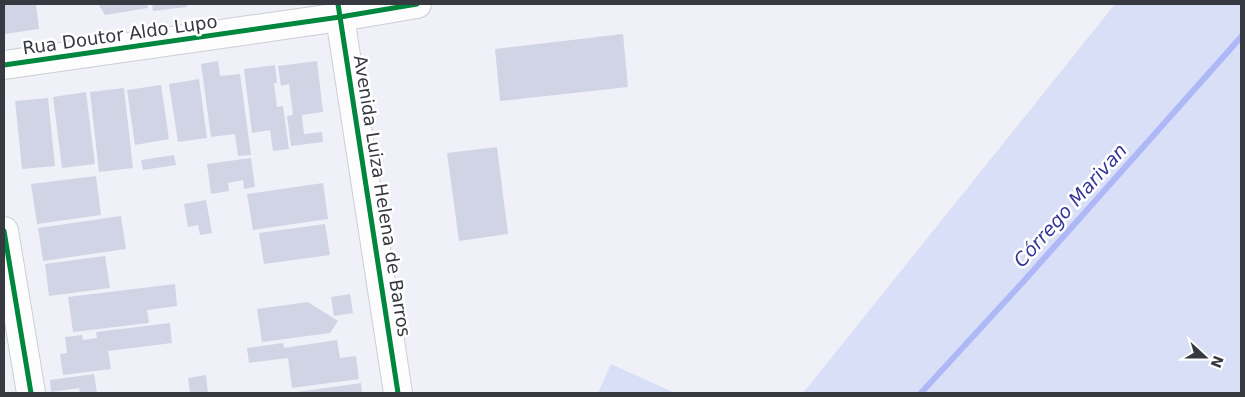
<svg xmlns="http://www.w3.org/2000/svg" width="1245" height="397" viewBox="0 0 1245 397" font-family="'DejaVu Sans',sans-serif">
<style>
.green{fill:#d9dff7}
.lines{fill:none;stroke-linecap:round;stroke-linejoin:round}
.stream{stroke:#aeb8f7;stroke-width:6}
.building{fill:#d1d4e5}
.minor-casing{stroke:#ccced5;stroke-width:30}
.minor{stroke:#fdfdfe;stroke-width:28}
.cycleway-casing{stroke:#fff;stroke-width:8}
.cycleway{stroke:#00873e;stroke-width:5}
.labels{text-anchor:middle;stroke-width:5;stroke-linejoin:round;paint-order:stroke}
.street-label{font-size:18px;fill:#373941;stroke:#fff}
.water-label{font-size:19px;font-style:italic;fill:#34359a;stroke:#fff}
</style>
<rect width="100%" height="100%" fill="#f0f1f8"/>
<g class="green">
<path d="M1115 4H1241V393H803Z"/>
<path d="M611 364 675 393H598Z"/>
</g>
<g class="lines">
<path class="stream" d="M921 393 1023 282 1241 37"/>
</g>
<g class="building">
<path d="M4 4H36L39 29 4 34Z"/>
<path d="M98 4H147L148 8 105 15Z"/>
<path d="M152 4H187V7L153 11Z"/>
<path d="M623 34 628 87 500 101 495 49Z"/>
<path d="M218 61 220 76 240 74 251 155 238 156 235 134 211 137 201 64Z"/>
<path d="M317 61 323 112 302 115 304 134 322 132 323 142 291 146 287 116 293 115 289 84 281 86 278 66Z"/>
<path d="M275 65 277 83H274L277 107 283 106 289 149 273 151 270 130 252 133 244 69Z"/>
<path d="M199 79 207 138 178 142 169 84Z"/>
<path d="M161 85 169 139 135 145 127 90Z"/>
<path d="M124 88 133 168 99 172 90 92Z"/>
<path d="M86 92 95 164 62 168 53 97Z"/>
<path d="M48 98 55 166 22 169 15 101Z"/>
<path d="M497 147 508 234 459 241 447 153Z"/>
<path d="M174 155 176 165 143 170 141 160Z"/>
<path d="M251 158 255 187 244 189 243 180 228 183 229 191 211 194 207 164Z"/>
<path d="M96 176 101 215 37 224 31 184Z"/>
<path d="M323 183 328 219 253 230 247 194Z"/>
<path d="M206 200 212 233 200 235 198 225 188 227 184 204Z"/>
<path d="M121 216 126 249 43 261 38 228Z"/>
<path d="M325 224 330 255 264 264 259 233Z"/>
<path d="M105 256 110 288 49 296 45 264Z"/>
<path d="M175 284 177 306 147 310 149 323 73 332 68 297Z"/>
<path d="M350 294 353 313 334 316 331 297Z"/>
<path d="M308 302 338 321 330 333 262 342 257 309Z"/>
<path d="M170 323 172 343 108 351 111 369 63 375 60 354 67 353 65 337 82 335 83 340 97 338 96 332Z"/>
<path d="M337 340 340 358 356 356 359 379 292 388 288 358 249 363 247 348 283 343 284 348Z"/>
<path d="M94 374 97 393H80L79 388 51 392 50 380Z"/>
<path d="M206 375 208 393H187V392H190L188 378Z"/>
<path d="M361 383 362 393H297V392Z"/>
</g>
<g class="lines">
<defs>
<g id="minor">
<path d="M338 4 398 393"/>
<path d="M4 65 340 17 417 4"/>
<path d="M4 231 31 393"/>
</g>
</defs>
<use href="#minor" class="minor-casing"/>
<use href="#minor" class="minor"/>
<defs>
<g id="cycleway">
<path d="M338 4 398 393"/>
<path d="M4 65 340 17 417 4"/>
<path d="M4 231 31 393"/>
</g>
</defs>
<use href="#cycleway" class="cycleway-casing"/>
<use href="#cycleway" class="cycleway"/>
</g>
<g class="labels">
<g class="street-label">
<text transform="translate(120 35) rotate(-8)" y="6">Rua Doutor Aldo Lupo</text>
<text transform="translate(382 196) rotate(81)" y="6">Avenida Luiza Helena de Barros</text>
</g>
<g class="water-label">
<text transform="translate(1070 205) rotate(-48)" y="7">Córrego Marivan</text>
</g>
</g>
<rect width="1245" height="397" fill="none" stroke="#373941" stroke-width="10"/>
<g transform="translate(1205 357) rotate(111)" stroke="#ffffff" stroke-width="4" paint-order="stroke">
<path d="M0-4L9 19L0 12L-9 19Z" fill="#373941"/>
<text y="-8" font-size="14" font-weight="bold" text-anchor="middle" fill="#373941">N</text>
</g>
</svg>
